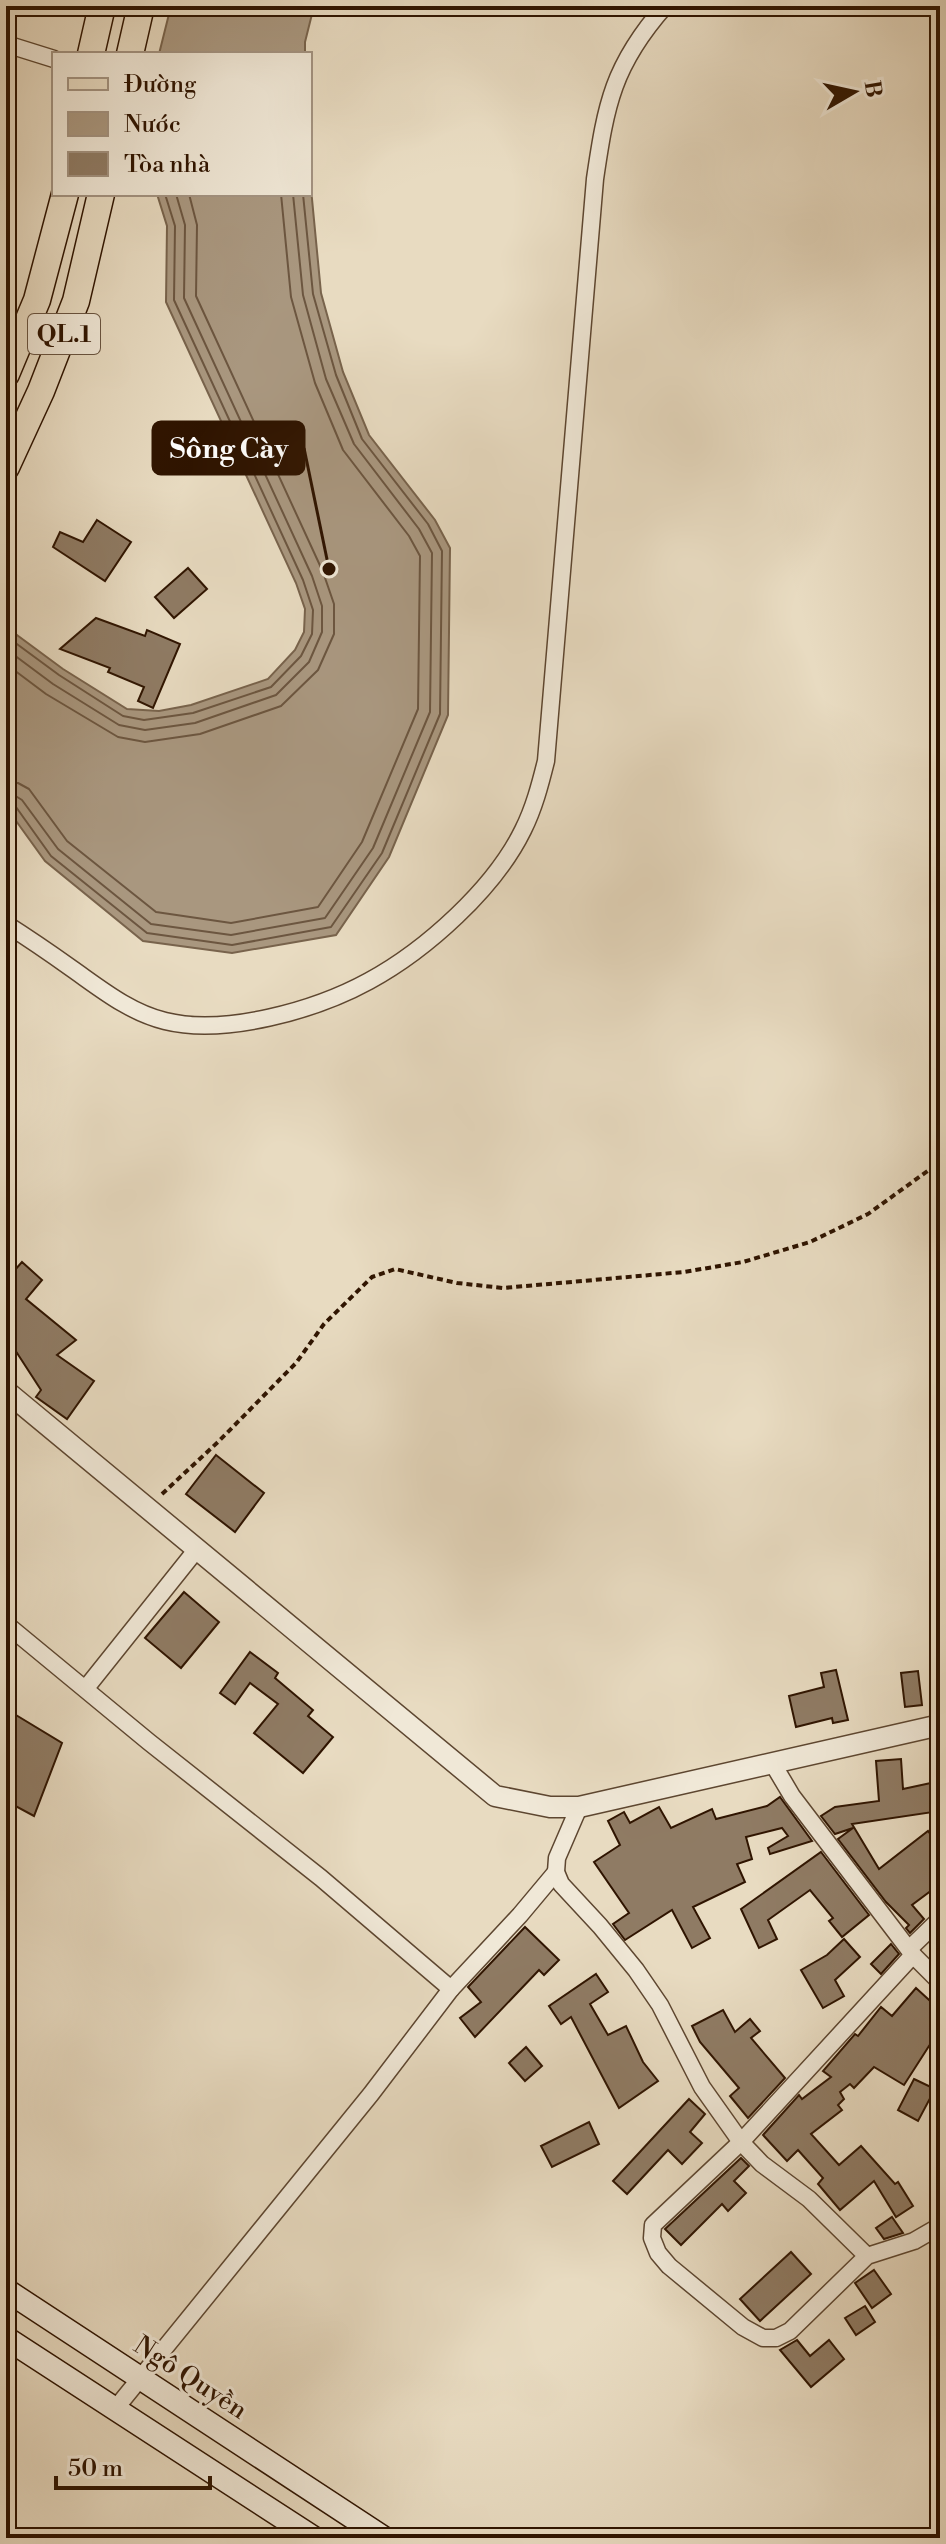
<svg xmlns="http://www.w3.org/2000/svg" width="946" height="2544" viewBox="0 0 946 2544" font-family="'Libre Bodoni',serif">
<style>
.water{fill:#a9977f;stroke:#78634c;stroke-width:2}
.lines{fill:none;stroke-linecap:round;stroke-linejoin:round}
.shore{stroke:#6c5640;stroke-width:2}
.building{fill:#8f7b64;stroke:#2f1400;stroke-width:2}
.minor-casing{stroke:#5d4630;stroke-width:19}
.tertiary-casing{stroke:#5d4630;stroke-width:23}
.secondary-casing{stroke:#2f1400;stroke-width:25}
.primary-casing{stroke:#2f1400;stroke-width:29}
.path{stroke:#2f1400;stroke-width:4;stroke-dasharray:6 4;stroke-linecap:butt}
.minor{stroke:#f0e8d7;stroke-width:16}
.tertiary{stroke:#f0e8d7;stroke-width:20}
.secondary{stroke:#f0e8d7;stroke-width:22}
.primary{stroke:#e8dbc1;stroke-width:26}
.labels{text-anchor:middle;stroke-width:6;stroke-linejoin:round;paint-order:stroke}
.shield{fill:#f0e8d7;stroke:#695440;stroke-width:2}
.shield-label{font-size:24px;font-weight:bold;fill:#2f1400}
.street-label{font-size:26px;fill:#2f1400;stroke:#f0e8d7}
.leader{fill:none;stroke:#2f1400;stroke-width:3}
.callout-dot{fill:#2f1400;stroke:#f0e8d7;stroke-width:3}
.callout{fill:#2f1400;stroke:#2f1400;stroke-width:3}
.callout-label{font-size:28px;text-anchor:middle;font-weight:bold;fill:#fff}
</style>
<rect width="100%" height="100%" fill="#e8dbc1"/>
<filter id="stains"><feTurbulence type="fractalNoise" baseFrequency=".0025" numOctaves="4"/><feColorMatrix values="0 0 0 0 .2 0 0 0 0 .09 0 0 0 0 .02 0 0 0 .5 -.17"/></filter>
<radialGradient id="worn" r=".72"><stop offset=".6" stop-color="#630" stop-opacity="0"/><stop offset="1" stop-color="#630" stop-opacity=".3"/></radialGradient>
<g class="water">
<path d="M171 6H314L305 42V54H159Z"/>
<path d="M310 178 321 293 343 372 369 435 435 520 450 548 448 715 389 857 336 935 232 953 143 941 45 861 6 807V627L63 669 127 709 159 711 191 705 268 679 295 650 304 632 305 609 296 583 166 302 167 226 157 194H310Z"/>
</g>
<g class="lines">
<g class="shore">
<path d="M6 636 59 675 123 716 144 720 193 713 271 687 301 656 312 634 313 610 303 580 174 300 175 226 165 194"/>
<path d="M6 649 53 684 119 725 145 730 195 723 276 695 309 662 322 632V606L312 576 184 298 185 225 176 194"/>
<path d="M6 664 46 694 118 737 145 742 200 734 281 706 318 670 334 634V604L323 572 196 296 197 225 189 194"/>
<path d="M6 782 18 783 29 789 67 841 156 912 231 923 318 907 362 842 418 709 420 556 409 536 343 450 315 383 291 297 281 194"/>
<path d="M6 794 14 795 22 800 58 849 151 924 231 935 325 918 373 848 430 712 432 553 419 529 354 444 326 379 303 295 293 194"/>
<path d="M6 804 16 807 51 856 147 933 232 945 331 927 382 853 440 714 442 551 428 524 362 439 336 375 313 294 303 194"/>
</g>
</g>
<g class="building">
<path d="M97 520 131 542 105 581 53 547 60 532 83 542Z"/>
<path d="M188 568 207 589 174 618 155 597Z"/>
<path d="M96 618 145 636 147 630 180 644 153 708 138 701 144 687 108 672 110 668 60 649Z"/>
<path d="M22 1262 42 1280 26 1299 76 1340 57 1355 94 1381 67 1419 36 1397 41 1390 6 1336V1280Z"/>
<path d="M216 1455 264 1493 235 1532 186 1494Z"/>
<path d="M184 1592 219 1622 181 1668 145 1638Z"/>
<path d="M250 1652 278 1673 275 1678 313 1710 308 1716 333 1737 303 1773 254 1733 278 1704 250 1683 235 1704 220 1693Z"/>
<path d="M836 1670 848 1720 833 1723 832 1718 796 1727 789 1696 824 1687 821 1673Z"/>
<path d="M918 1671 922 1705 905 1707 901 1673Z"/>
<path d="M6 1709 62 1743 34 1816 6 1801Z"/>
<path d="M901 1759 903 1789 940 1781V1811L852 1824 879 1869 928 1831 940 1847V1884L912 1905 924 1919 910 1933 906 1928 909 1925 886 1902 838 1839 853 1828 835 1834 821 1816 835 1807 879 1801 876 1761Z"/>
<path d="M780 1797 812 1841 770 1854 768 1848 788 1836 782 1828 746 1837 752 1859 737 1864 745 1882 693 1907 710 1938 692 1948 672 1910 625 1940 613 1924 629 1913 594 1862 620 1845 608 1821 624 1812 630 1823 659 1807 671 1828 712 1809 716 1819 767 1806Z"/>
<path d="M821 1852 869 1915 842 1937 829 1921 833 1918 810 1890 768 1920 777 1939 759 1948 741 1909Z"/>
<path d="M525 1927 559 1960 544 1975 539 1970 475 2037 460 2018 481 2002 468 1987Z"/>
<path d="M844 1939 860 1957 835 1980 844 1996 823 2008 801 1970 827 1955Z"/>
<path d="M891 1944 899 1954 881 1974 871 1964Z"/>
<path d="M596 1974 608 1992 590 2004 608 2035 626 2026 643 2062 658 2081 619 2108 571 2017 561 2024 549 2006Z"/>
<path d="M916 1988 940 2010V2056L929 2046 904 2085 874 2067 854 2088 850 2084 840 2092 844 2099 838 2105 842 2110 811 2134 839 2165 861 2146 895 2184 898 2182 913 2206 896 2217 874 2181 840 2210 818 2184 823 2178 798 2150 787 2161 763 2135 799 2095 802 2099 831 2077 823 2071 855 2034 858 2036 881 2007 892 2016Z"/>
<path d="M723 2010 735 2032 750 2019 760 2031 751 2038 785 2078 748 2118 730 2096 739 2088 700 2042 692 2026Z"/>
<path d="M526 2047 542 2066 525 2081 509 2063Z"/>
<path d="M914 2079 935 2089 918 2121 898 2110Z"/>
<path d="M689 2099 705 2114 690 2132 702 2143 682 2164 668 2150 627 2194 613 2181Z"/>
<path d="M589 2122 599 2144 552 2167 541 2146Z"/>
<path d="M741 2158 749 2166 734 2181 746 2193 728 2211 722 2204 681 2245 665 2229Z"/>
<path d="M892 2217 903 2233 884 2239 876 2228Z"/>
<path d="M791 2252 811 2274 760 2321 740 2299Z"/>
<path d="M874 2270 891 2294 872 2308 855 2283Z"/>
<path d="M865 2306 875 2322 856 2335 845 2318Z"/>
<path d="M797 2340 810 2356 829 2340 844 2359 811 2387 780 2350Z"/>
</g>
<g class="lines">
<defs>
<g id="minor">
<path d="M6 44 54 59"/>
<path d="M6 924C28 938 50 953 71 968 101 989 129 1012 165 1021 225 1036 316 1010 369 981 426 950 494 889 523 830 534 808 540 785 546 761L595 179C606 104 613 65 665 6"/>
<path d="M6 1624 149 1742 321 1878 451 1989"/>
<path d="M86 1688 197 1549"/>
<path d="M939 1725 940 1696"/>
<path d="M773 1764 792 1796 913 1955 940 1982"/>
<path d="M579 1807 557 1858 556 1872 561 1884 600 1926 636 1970 660 2005 702 2087 741 2142 913 1955"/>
<path d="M909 1949 940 1919"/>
<path d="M867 2256 809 2199 762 2164 741 2142 653 2225 652 2238 658 2253 669 2266 743 2327 763 2338H776L790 2331 867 2256 914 2241 940 2226"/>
<path d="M116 2408 371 2094 451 1989 520 1915 556 1872"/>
</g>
<path id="tertiary" d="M6 1391 495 1796 550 1807H579L940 1725"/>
<g id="secondary">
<path d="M6 2290 384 2538"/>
<path d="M6 2338 314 2538"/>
</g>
<g id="primary">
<path d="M91 54 102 6"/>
<path d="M130 54 141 6"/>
<path d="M6 374 37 300 65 194"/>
<path d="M6 467 41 391 76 301 101 194"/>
</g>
</defs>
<use href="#minor" class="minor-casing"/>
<use href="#tertiary" class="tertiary-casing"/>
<use href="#secondary" class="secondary-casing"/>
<use href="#primary" class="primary-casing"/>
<path class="path" d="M162 1494 218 1442 296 1363 324 1324 372 1277 395 1269 457 1283 503 1288 684 1272 743 1262 810 1242 868 1214 940 1162"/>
<use href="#minor" class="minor"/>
<use href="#tertiary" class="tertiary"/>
<use href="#secondary" class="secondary"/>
<use href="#primary" class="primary"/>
</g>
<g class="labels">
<rect class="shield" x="28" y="314" width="72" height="40" rx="6"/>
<g class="shield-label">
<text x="64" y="342">QL.1</text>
</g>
<g class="street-label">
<text transform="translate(191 2377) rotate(33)" y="9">Ngô Quyền</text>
</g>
</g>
<path class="leader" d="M329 569L304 448"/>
<circle class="callout-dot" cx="329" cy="569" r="8"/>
<rect class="callout" x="153" y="422" width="151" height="52" rx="8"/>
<g class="callout-label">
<text x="229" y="458">Sông Cày</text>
</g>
<rect width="946" height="2544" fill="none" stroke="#e8dbc1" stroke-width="32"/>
<rect x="8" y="8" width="930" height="2528" fill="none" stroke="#2f1400" stroke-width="4"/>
<rect x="16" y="16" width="914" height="2512" fill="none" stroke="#2f1400" stroke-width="2"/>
<rect x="52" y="52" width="260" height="144" fill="#f0e8d7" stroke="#a39381" stroke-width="2"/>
<rect x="68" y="78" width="40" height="12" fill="#e8dbc1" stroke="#a39381" stroke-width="2"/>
<text x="124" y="92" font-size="24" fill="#2f1400">Đường</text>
<rect x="68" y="112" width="40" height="24" fill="#a9977f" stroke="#a39381" stroke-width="2"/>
<text x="124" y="132" font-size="24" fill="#2f1400">Nước</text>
<rect x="68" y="152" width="40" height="24" fill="#8f7b64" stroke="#a39381" stroke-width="2"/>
<text x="124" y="172" font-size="24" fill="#2f1400">Tòa nhà</text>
<g transform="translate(854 92) rotate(81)" stroke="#f0e8d7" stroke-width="6" paint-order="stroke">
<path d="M0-6L14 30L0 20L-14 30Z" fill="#2f1400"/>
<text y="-12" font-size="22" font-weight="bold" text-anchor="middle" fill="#2f1400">B</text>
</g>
<path d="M56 2476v12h154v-12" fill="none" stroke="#2f1400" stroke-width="4"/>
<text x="68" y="2476" font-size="24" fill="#2f1400" stroke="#f0e8d7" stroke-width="6" paint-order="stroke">50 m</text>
<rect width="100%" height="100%" filter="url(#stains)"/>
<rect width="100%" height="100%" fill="url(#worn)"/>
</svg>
